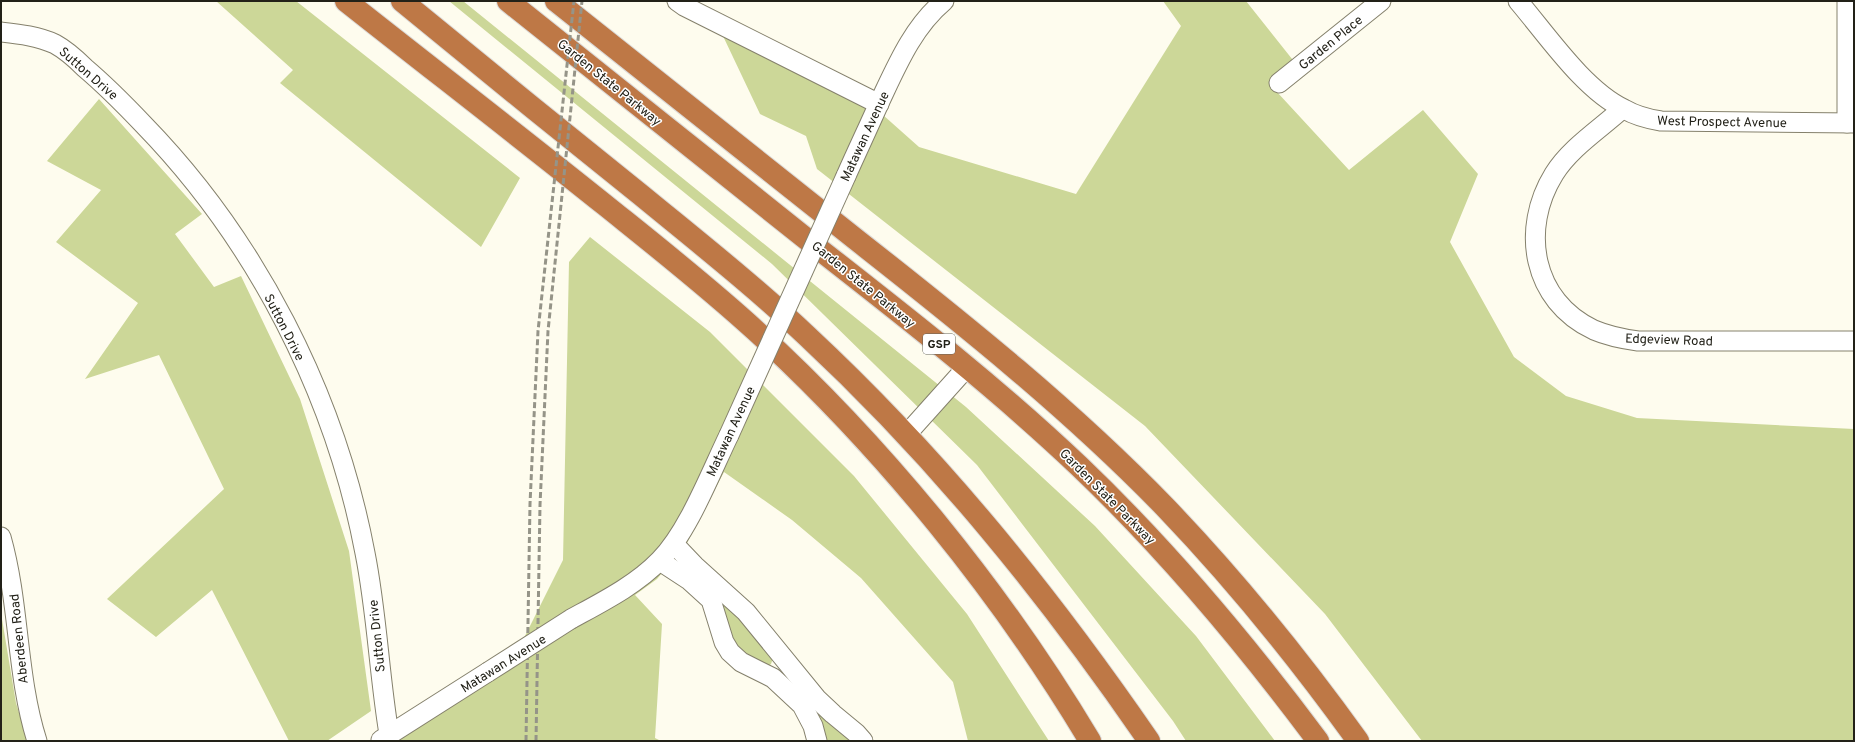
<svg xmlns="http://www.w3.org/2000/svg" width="1855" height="742" viewBox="0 0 1855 742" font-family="Overpass,sans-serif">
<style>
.green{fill:#ccd798}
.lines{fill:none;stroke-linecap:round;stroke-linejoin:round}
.minor-casing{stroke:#85816c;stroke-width:21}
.highway-casing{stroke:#dcdbda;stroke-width:24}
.minor{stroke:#fff;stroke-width:19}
.highway{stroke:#be7846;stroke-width:22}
.rail{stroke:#959488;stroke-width:3;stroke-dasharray:6 3;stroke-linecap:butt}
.minor-bridge-casing{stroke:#85816c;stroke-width:21;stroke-linecap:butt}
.minor-bridge{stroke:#fff;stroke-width:19}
.labels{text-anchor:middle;stroke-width:3;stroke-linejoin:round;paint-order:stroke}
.shield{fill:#fff;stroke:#64645d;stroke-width:1}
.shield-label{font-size:12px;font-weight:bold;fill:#222118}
.street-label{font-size:13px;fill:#222118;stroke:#fff}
</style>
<rect width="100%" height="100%" fill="#fefcee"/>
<g class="green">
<path d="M216 1H296L520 178 481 247 280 83 293 70Z"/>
<path d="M449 1H463L966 407 1095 526 1196 636 1275 741H1186L1173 721 977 465 772 264Z"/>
<path d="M1163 1H1246L1300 69 1277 92 1349 170 1423 110 1478 174 1450 242 1514 357 1566 396 1637 418 1854 429V741H1422L1325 614 1145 426 817 169 806 136 760 114 723 36 874 107 919 147 1076 194 1181 26Z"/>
<path d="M99 99 202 214 175 234 214 287 241 276 300 399 349 551 371 711 327 741H289L212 590 156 637 107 599 224 489 159 355 85 379 138 303 56 242 101 190 47 161Z"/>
<path d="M590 237 710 332 854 476 967 614 1049 741H968L953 682 861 578 792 520 724 472 687 543 657 579 635 595 662 624 655 738 661 741H391L521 644 563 560 569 262Z"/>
<path d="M724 603H727L773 658 771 664 767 667 734 650 721 606Z"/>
<path d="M1 613 16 703 28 741H1Z"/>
<path d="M787 675 856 741H823L784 677Z"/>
</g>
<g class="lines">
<defs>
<g id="minor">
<path d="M677 1 684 6 879 104"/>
<path d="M1518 1C1547 35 1584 90 1624 109 1636 116 1648 119 1661 121L1854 123"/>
<path d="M1 32C19 34 38 36 55 44 66 50 76 59 85 68 105 85 124 104 143 124 256 240 335 394 365 553 377 613 379 674 389 734"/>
<path d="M1279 83 1381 1"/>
<path d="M1622 109C1600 129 1570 148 1554 174 1520 229 1532 301 1594 330 1608 336 1623 339 1638 341H1854"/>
<path d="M1847 123V1"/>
<path d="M846 176C857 151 869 126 880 101 897 65 913 27 944 1"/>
<path d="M906 435 967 367"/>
<path d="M1 537C20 604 16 675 37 741"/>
<path d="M674 544 695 566 746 612 817 699 833 714 856 733 863 741"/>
<path d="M660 561 689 580 711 600 724 642 730 652 741 662 773 678 802 705 813 726 817 741"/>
<path d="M571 619C602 602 636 585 660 560 688 532 711 472 729 435"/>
<path d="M381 740 488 672"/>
</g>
<g id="highway">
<path d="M346 1C432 69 519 136 605 205 656 246 707 286 756 331 883 447 1001 592 1090 741"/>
<path d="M402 1C481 66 561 131 641 195 697 241 754 286 807 336 939 459 1047 593 1149 741"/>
<path d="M508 1C613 85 719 169 824 253 911 321 998 389 1079 466 1167 550 1245 643 1318 741"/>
<path d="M556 1C657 81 758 161 858 241 965 325 1071 410 1166 508 1236 581 1299 659 1358 741"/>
</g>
</defs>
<use href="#minor" class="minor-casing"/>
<use href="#highway" class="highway-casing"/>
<use href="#minor" class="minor"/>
<use href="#highway" class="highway"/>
<g class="rail">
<path d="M526 741 530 504 538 331 574 1"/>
<path d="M536 741 540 505 548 331 582 1"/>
</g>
<defs>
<g id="minor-bridge">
<path d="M729 435 846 176"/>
<path d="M488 672 571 619"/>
</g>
</defs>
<use href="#minor-bridge" class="minor-bridge-casing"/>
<use href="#minor-bridge" class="minor-bridge"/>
</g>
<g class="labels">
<rect class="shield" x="923" y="334" width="32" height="20" rx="3"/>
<g class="shield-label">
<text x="939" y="348">GSP</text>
</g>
<g class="street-label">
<text transform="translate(1330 42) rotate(-39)" y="5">Garden Place</text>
<text transform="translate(89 73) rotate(41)" y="5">Sutton Drive</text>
<text transform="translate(610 82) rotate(39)" y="5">Garden State Parkway</text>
<text transform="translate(1722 121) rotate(1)" y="5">West Prospect Avenue</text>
<text transform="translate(864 136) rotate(-65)" y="5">Matawan Avenue</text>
<text transform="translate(864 284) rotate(39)" y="5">Garden State Parkway</text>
<text transform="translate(285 327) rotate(63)" y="5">Sutton Drive</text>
<text transform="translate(1669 339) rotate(2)" y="5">Edgeview Road</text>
<text transform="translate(730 431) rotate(-65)" y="5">Matawan Avenue</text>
<text transform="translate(1108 496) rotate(45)" y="5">Garden State Parkway</text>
<text transform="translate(376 636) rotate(-96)" y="5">Sutton Drive</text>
<text transform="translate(18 639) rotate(-96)" y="5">Aberdeen Road</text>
<text transform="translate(503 663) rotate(-32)" y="5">Matawan Avenue</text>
</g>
</g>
<rect width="1855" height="742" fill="none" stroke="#222118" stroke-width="4"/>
</svg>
